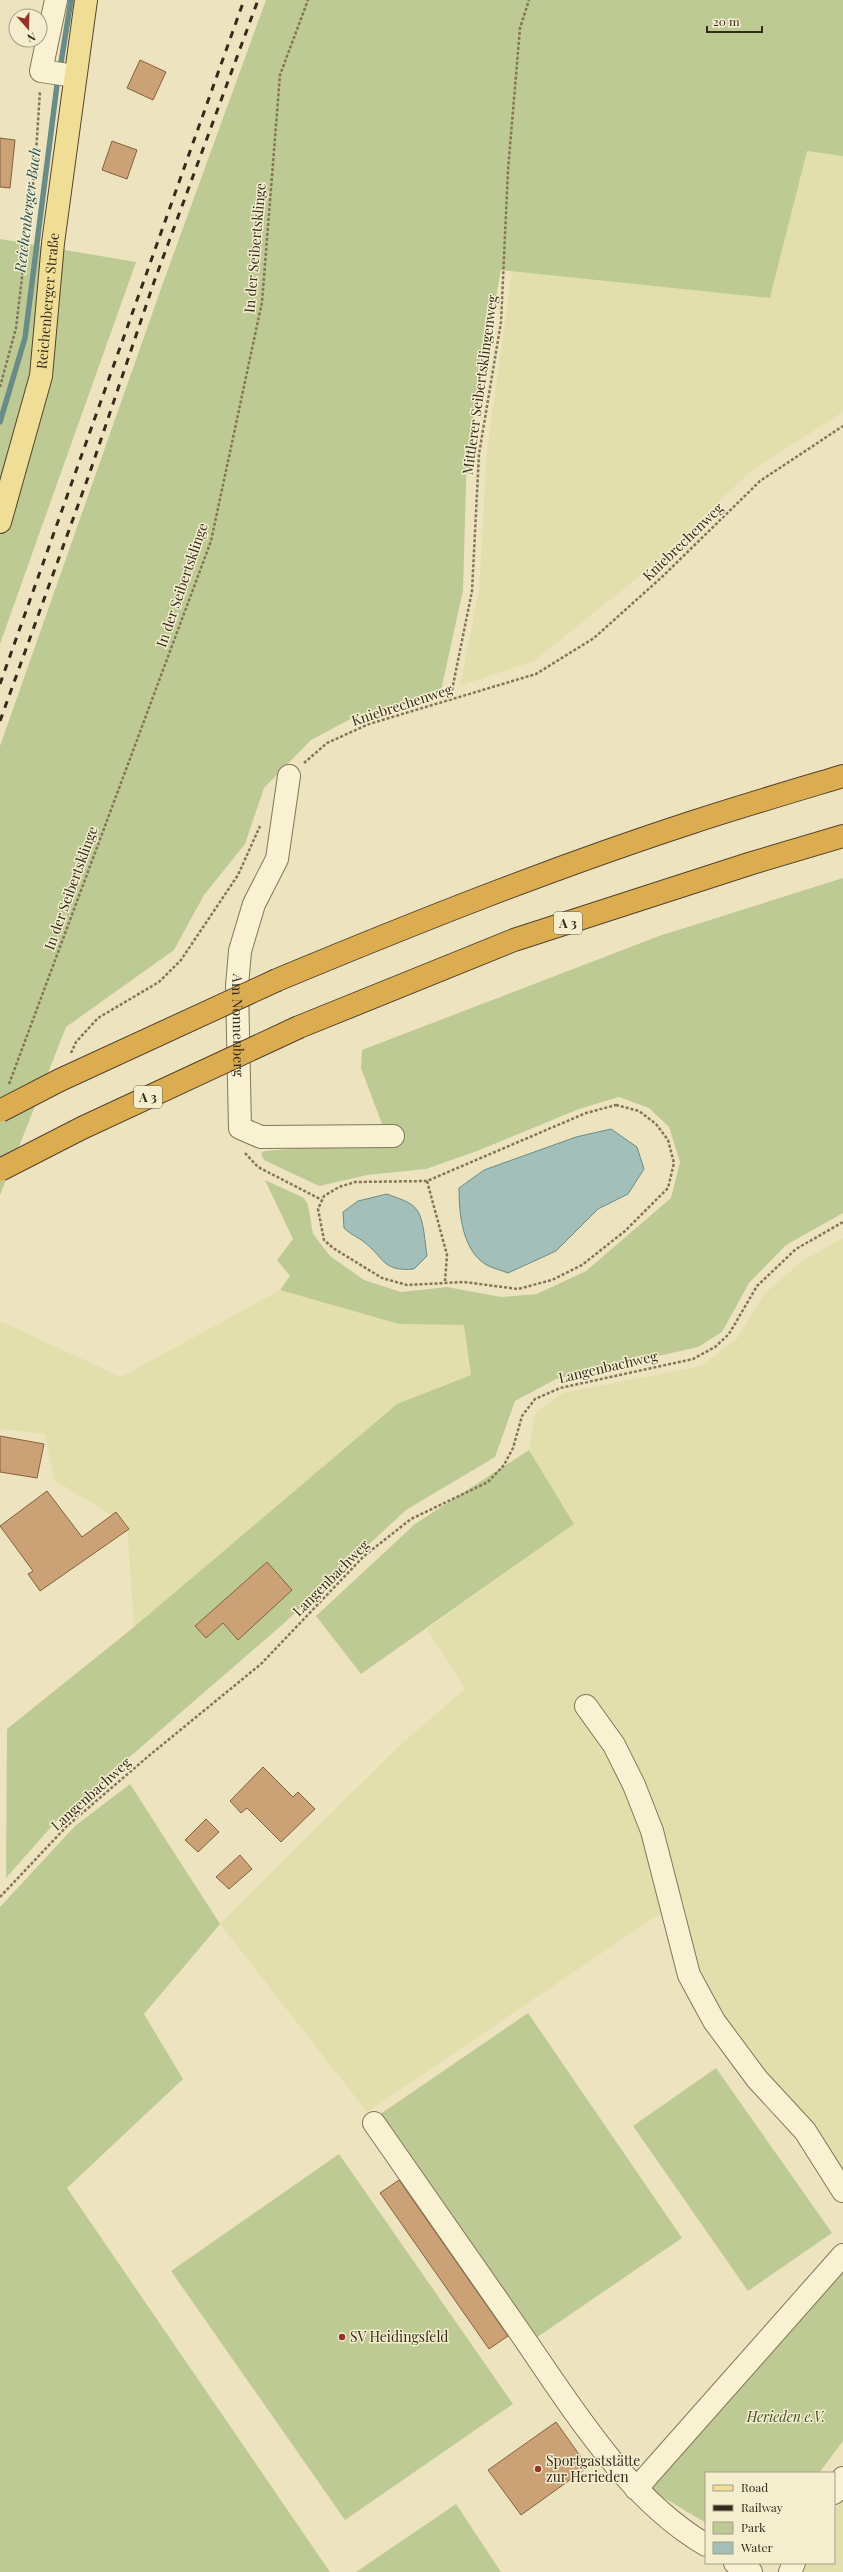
<svg xmlns="http://www.w3.org/2000/svg" width="843" height="2572" viewBox="0 0 843 2572" font-family="'Playfair Display',serif">
<style>
.farmland{fill:#e2dfad}
.green{fill:#beca93}
.water{fill:#a2bfb9;stroke:#6a8c87}
.lines{fill:none;stroke-linecap:round;stroke-linejoin:round}
.stream{stroke:#6a8c87;stroke-width:5.5}
.building{fill:#cba275;stroke:#84613e}
.minor-casing{stroke:#857558;stroke-width:24}
.major-casing{stroke:#53422c;stroke-width:24}
.highway-casing{stroke:#53422c;stroke-width:24}
.path{stroke:#857558;stroke-width:2.5;stroke-dasharray:3 2;stroke-linecap:butt}
.minor{stroke:#f8f1d2;stroke-width:22}
.major{stroke:#f0de96;stroke-width:22}
.highway{stroke:#dcad50;stroke-width:22}
.rail{stroke:#352b1c;stroke-width:3;stroke-dasharray:7 7;stroke-linecap:butt}
.highway-bridge-casing{stroke:#53422c;stroke-width:24;stroke-linecap:butt}
.highway-bridge{stroke:#dcad50;stroke-width:22}
.poi-dot{fill:#933329;stroke:#f4edce;stroke-width:1.5}
.labels{text-anchor:middle;stroke-width:3;stroke-linejoin:round;paint-order:stroke}
.shield{fill:#f4edce;stroke:#6e6551;stroke-width:1}
.shield-label{font-size:13px;font-weight:bold;fill:#352b1c}
.street-label{font-size:14px;fill:#352b1c;stroke:#f4edce}
.poi-label{font-size:14px;fill:#352b1c;stroke:#f4edce;text-anchor:start}
.park-label{font-size:14px;font-style:italic;fill:#415123;stroke:#f4edce}
.water-label{font-size:15px;font-style:italic;fill:#2b5354;stroke:#f4edce}
</style>
<rect width="100%" height="100%" fill="#ede4bf"/>
<g class="farmland">
<path d="M807 151 843 156V412L751 471 652 566 534 661 460 686 479 590 487 451 512 271 770 298Z"/>
<path d="M843 1238V2172L744 2050 701 1985 683 1898 367 2112 220 1924 398 1747 465 1689 427 1629 574 1524 529 1450 535 1413 562 1393 702 1366 737 1338 764 1294 802 1261Z"/>
<path d="M280 1290 399 1324 465 1325 471 1375 397 1404 134 1627 127 1524 54 1480 45 1434 0 1429V1321L121 1377Z"/>
<path d="M843 2498V2572H802L806 2563H834V2512Z"/>
</g>
<g class="green">
<path d="M266 0H843V156L807 151 770 298 501 270 467 452 463 590 441 691 358 715 311 740 264 788 245 844 204 895 174 950 66 1027 0 1195V746L163 283Z"/>
<path d="M0 239 136 262 0 644Z"/>
<path d="M843 878V1213L786 1245 749 1283 722 1332 698 1347 556 1379 515 1401 495 1457 406 1510 282 1625 59 1818 6 1878 7 1729 134 1627 397 1404 471 1375 464 1325 399 1324 280 1290 290 1276 277 1260 293 1239 265 1180 304 1198 308 1205 313 1234 330 1256 364 1280 401 1292 447 1287 501 1297 537 1294 586 1271 671 1198 680 1162 669 1127 649 1108 619 1097 579 1109 477 1151 426 1169 367 1175 319 1186 264 1160 261 1154 264 1151 394 1141 397 1129 393 1124H382L361 1068 362 1050 659 936Z"/>
<path d="M529 1450 574 1524 361 1674 316 1616 415 1524Z"/>
<path d="M130 1784 220 1924 144 2014 183 2079 67 2188 330 2572H0V1907L75 1826Z"/>
<path d="M528 2013 682 2238 533 2340 379 2115Z"/>
<path d="M716 2068 832 2233 748 2291 633 2126Z"/>
<path d="M339 2154 513 2404 345 2520 171 2271Z"/>
<path d="M843 2265V2441L819 2473H706V2523L649 2489Z"/>
<path d="M456 2504 501 2572H356Z"/>
</g>
<g class="water">
<path d="M611 1129 637 1147 644 1169 628 1194 598 1209 556 1251 508 1273C501 1270 491 1268 485 1264 462 1249 459 1213 459 1188L484 1170 576 1137Z"/>
<path d="M387 1194C396 1198 411 1201 417 1210 424 1219 425 1244 427 1256L414 1269C382 1272 385 1258 364 1242 358 1237 351 1235 344 1228L343 1212 358 1201Z"/>
</g>
<g class="lines">
<g class="stream">
<path d="M60 69 71 0"/>
<path d="M0 422 25 338 58 77"/>
</g>
</g>
<g class="building">
<path d="M140 60 166 72 153 100 127 88Z"/>
<path d="M0 138 15 140 10 188 0 187Z"/>
<path d="M112 141 137 150 127 179 102 170Z"/>
<path d="M0 1436 44 1444 37 1478 0 1472Z"/>
<path d="M47 1491 82 1537 116 1512 129 1529 40 1591 28 1574 33 1571 0 1526Z"/>
<path d="M267 1562 292 1590 238 1640 223 1623 206 1638 195 1626Z"/>
<path d="M263 1767 293 1797 298 1792 315 1809 281 1842 247 1808 241 1813 230 1801Z"/>
<path d="M206 1819 219 1832 198 1852 185 1840Z"/>
<path d="M240 1855 252 1869 229 1889 216 1877Z"/>
<path d="M399 2180 508 2336 489 2349 380 2193Z"/>
<path d="M556 2422 588 2467 521 2515 488 2470Z"/>
</g>
<g class="lines">
<defs>
<g id="minor">
<path d="M56 0 41 71 75 76"/>
<path id="s1" d="M289 776 277 859 254 904 240 951 237 986 240 1128 261 1137 393 1136"/>
<path d="M586 1706 614 1745 634 1785 652 1831 689 1975 714 2021 757 2079 805 2131 843 2191"/>
<path d="M374 2123C422 2192 471 2262 519 2331 571 2406 626 2498 706 2545"/>
<path d="M636 2489 843 2255"/>
<path d="M834 2493 843 2478"/>
<path d="M735 2563 751 2572"/>
<path d="M790 2572 794 2563"/>
</g>
<g id="major">
<path id="s2" d="M0 522 41 376 53 243 86 0"/>
</g>
<g id="highway">
<path d="M277 980C414 923 552 868 693 822 742 806 793 791 843 776"/>
<path d="M299 1027 514 940 752 863 843 836"/>
</g>
</defs>
<use href="#minor" class="minor-casing"/>
<use href="#major" class="major-casing"/>
<use href="#highway" class="highway-casing"/>
<g class="path">
<path d="M0 387 16 328 35 168 40 91"/>
<path d="M450 700 472 591 479 454 501 322 508 170 520 28 529 0"/>
<path d="M304 763 327 743 369 724 536 674 594 638 663 576 760 481 843 426"/>
<path d="M71 1053 76 1042 98 1018 159 982 181 960 238 875 260 826"/>
<path d="M9 1084 211 541 262 302 280 75 308 0"/>
<path d="M616 1105 639 1111 656 1124 668 1140 674 1163 668 1188 625 1231 582 1265 552 1280 518 1289 464 1282 407 1285 382 1278 333 1248 324 1240 318 1209 324 1196 339 1187 355 1182 427 1181 586 1113Z"/>
<path d="M245 1153 258 1167 322 1200"/>
<path d="M427 1181 447 1255 445 1281"/>
<path d="M0 1897 67 1826 151 1754 261 1664 364 1556 411 1519 488 1482 504 1465 513 1448 522 1416 535 1399 560 1388 693 1359 715 1347 729 1334 757 1286 796 1249 843 1222"/>
</g>
<use href="#minor" class="minor"/>
<use href="#major" class="major"/>
<use href="#highway" class="highway"/>
<g class="rail">
<path d="M0 684 244 0"/>
<path d="M0 721 90 472 154 282 258 0"/>
</g>
<defs>
<g id="highway-bridge">
<path d="M0 1111 60 1080 277 980"/>
<path d="M0 1170 82 1128 299 1027"/>
</g>
</defs>
<use href="#highway-bridge" class="highway-bridge-casing"/>
<use href="#highway-bridge" class="highway-bridge"/>
</g>
<g class="poi-dot">
<circle cx="342" cy="2337" r="4"/>
<circle cx="538" cy="2469" r="4"/>
</g>
<g class="labels">
<g class="shield">
<rect x="554" y="912" width="28" height="22" rx="3"/>
<rect x="134" y="1086" width="28" height="22" rx="3"/>
</g>
<g class="shield-label">
<text x="568" y="928">A 3</text>
<text x="148" y="1102">A 3</text>
</g>
<g class="street-label">
<text transform="translate(255 248) rotate(-85)" y="5">In der Seibertsklinge</text>
<text dy="5" stroke="none"><textPath href="#s2" startOffset="227">Reichenberger Straße</textPath></text>
<text transform="translate(480 385) rotate(-82)" y="5">Mittlerer Seibertsklingenweg</text>
<text transform="translate(683 542) rotate(-44)" y="5">Kniebrechenweg</text>
<text transform="translate(182 585) rotate(-71)" y="5">In der Seibertsklinge</text>
<text transform="translate(402 705) rotate(-18)" y="5">Kniebrechenweg</text>
<text transform="translate(71 888) rotate(-70)" y="5">In der Seibertsklinge</text>
<text dy="5" stroke="none"><textPath href="#s1" startOffset="258">Am Nonnenberg</textPath></text>
<text transform="translate(608 1367) rotate(-13)" y="5">Langenbachweg</text>
<text transform="translate(331 1578) rotate(-45)" y="5">Langenbachweg</text>
<text transform="translate(91 1794) rotate(-42)" y="5">Langenbachweg</text>
</g>
<g class="poi-label">
<text x="350" y="2342">SV Heidingsfeld</text>
<text x="546" y="2466">Sportgaststätte<tspan x="546" dy="16">zur Herieden</tspan></text>
</g>
<g class="park-label">
<text x="786" y="2422">Herieden e.V.</text>
</g>
<g class="water-label">
<text transform="translate(28 210) rotate(-83)" y="5">Reichenberger Bach</text>
</g>
</g>
<rect x="705" y="2472" width="130" height="92" fill="#f4edce" stroke="#a89f87"/>
<rect x="713" y="2485" width="20" height="6" fill="#f0de96" stroke="#a89f87"/>
<text x="741" y="2492" font-size="12" fill="#352b1c">Road</text>
<rect x="713" y="2505" width="20" height="6" fill="#352b1c" stroke="#a89f87"/>
<text x="741" y="2512" font-size="12" fill="#352b1c">Railway</text>
<rect x="713" y="2522" width="20" height="12" fill="#beca93" stroke="#a89f87"/>
<text x="741" y="2532" font-size="12" fill="#352b1c">Park</text>
<rect x="713" y="2542" width="20" height="12" fill="#a2bfb9" stroke="#a89f87"/>
<text x="741" y="2552" font-size="12" fill="#352b1c">Water</text>
<g transform="translate(28 28) rotate(160)"><circle r="19" fill="#f4edce" stroke="#a89f87"/>
<path d="M0-3L7 15L0 10L-7 15Z" fill="#933329"/>
<text y="-6" font-size="11" font-weight="bold" text-anchor="middle" fill="#352b1c">N</text>
</g>
<path d="M707 26v6h55v-6" fill="none" stroke="#352b1c" stroke-width="2"/>
<text x="713" y="26" font-size="12" fill="#352b1c" stroke="#f4edce" stroke-width="3" paint-order="stroke">20 m</text>
</svg>
